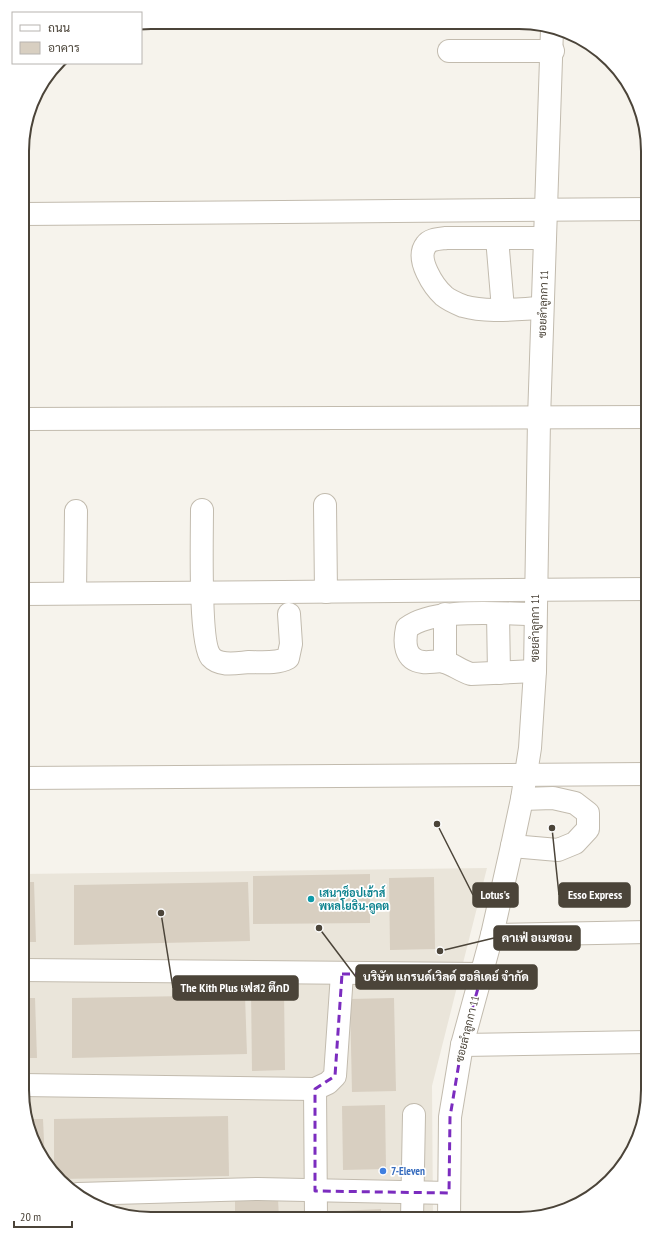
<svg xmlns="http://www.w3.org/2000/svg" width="670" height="1241" viewBox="0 0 670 1241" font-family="'PT Sans Narrow',Sarabun,sans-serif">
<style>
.residential{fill:#eae5da}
.building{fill:#d8cfc1}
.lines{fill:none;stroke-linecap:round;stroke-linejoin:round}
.minor-casing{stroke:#c2bbae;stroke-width:24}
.minor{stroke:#fff;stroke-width:22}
.marked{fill:none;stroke:#7b2cbf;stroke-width:3;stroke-dasharray:8 5;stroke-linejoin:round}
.culture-dot{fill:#0f9aa8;stroke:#fff;stroke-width:1.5}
.shop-dot{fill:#3f7fe0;stroke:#fff;stroke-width:1.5}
.labels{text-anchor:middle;stroke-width:3.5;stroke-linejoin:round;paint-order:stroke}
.street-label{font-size:11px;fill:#4b4439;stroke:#fff}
.culture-label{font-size:11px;font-weight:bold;fill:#0d838f;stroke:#fff;text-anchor:start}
.shop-label{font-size:11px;font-weight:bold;fill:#366cbe;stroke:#fff;text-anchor:start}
.rim{fill:none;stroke:#4b4439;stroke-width:2}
.leader{fill:none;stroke:#4b4439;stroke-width:1.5}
.callout-dot{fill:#4b4439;stroke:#fff;stroke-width:1.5}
.callout{fill:#4b4439;stroke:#4b4439;stroke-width:1.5}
.callout-label{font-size:12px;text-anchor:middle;font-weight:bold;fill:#fff}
</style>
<rect width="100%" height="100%" fill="#f6f3ec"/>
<path class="residential" d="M487 868 432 1086 433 1219 134 1218 72 1192 44 1162 29 1131 22 1090V874Z"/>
<g class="building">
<path d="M370 874V923L253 924V876Z"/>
<path d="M434 877 435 949 390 950 389 878Z"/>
<path d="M22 882H34L36 942H22Z"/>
<path d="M248 882 250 941 74 945V885Z"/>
<path d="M251 990H284L285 1070 252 1071Z"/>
<path d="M245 995 247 1054 72 1058V998Z"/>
<path d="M22 998H35L37 1058H22Z"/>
<path d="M394 998 396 1091 352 1092 350 999Z"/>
<path d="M385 1105 386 1169 343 1170 342 1106Z"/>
<path d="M228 1116 229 1176 60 1179 54 1172V1119Z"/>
<path d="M27 1119H43L45 1163 29 1131Z"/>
<path d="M278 1199 279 1218H235V1200Z"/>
<path d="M381 1209V1219L339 1218V1211Z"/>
</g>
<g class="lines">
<defs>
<g id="minor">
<path d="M449 51H553"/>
<path d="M23 214 648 209"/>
<path d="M497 238 503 309"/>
<path d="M542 308C517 309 488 313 463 306 458 304 449 300 444 296 434 287 415 259 426 245 430 239 439 239 446 238H545"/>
<path d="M23 419 648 417"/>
<path d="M325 505 326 592"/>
<path d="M202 510C202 534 199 643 211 657 220 667 237 663 249 662 261 662 277 664 288 658L291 644 289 614"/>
<path d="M75 593 76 511"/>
<path d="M23 594 648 589"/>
<path d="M498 614 499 673"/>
<path d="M535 614C500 614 434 607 407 628 404 642 404 660 423 662 430 663 439 660 445 662 454 665 461 671 471 674L535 671"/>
<path d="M445 662V614"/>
<path d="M22 778 648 774"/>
<path d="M512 846 558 850 575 843 588 829V813L575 803 553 798 522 799"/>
<path d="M492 935 648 932"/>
<path d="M22 970 482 974"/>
<path d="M462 1045 648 1042"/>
<path d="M22 1085 315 1089 328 1083 335 1076 342 974"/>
<path d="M315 1089 316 1218"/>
<path d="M78 1194 258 1189 449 1193"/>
<path d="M412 1219 414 1115"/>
<path d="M449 1219 450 1117 462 1045 492 935 512 846 522 799 530 748 535 671 539 419 552 29"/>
</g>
</defs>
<use href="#minor" class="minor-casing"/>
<use href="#minor" class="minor"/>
</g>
<path class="marked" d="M342 974H482L462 1045 450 1117 449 1193 315 1191V1089L335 1076Z"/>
<circle class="culture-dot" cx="311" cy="899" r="4"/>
<circle class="shop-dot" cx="383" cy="1171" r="4"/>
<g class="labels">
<g class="street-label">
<text transform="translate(543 304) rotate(-88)" y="4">ซอยลำลูกกา 11</text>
<text transform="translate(535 628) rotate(-90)" y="4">ซอยลำลูกกา 11</text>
<text transform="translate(467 1029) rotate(-76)" y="4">ซอยลำลูกกา 11</text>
</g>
<g class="culture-label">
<text x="319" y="897">เสนาช็อปเฮ้าส์<tspan x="319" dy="13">พหลโยธิน-คูคต</tspan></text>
</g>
<g class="shop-label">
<text x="391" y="1175">7-Eleven</text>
</g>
</g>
<path d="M0 0H670V1241H0ZM151 29H519A122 122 0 0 1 641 151V1090A122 122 0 0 1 519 1212H151A122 122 0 0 1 29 1090V151A122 122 0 0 1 151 29Z" fill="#fff" fill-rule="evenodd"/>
<path class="rim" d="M151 29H519A122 122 0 0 1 641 151V1090A122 122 0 0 1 519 1212H151A122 122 0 0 1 29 1090V151A122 122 0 0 1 151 29Z"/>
<path class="leader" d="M437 824L473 895M552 828L559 895M440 951L494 938M319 928L356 977M161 913L173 988"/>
<g class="callout-dot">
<circle cx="437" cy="824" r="4"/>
<circle cx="552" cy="828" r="4"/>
<circle cx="440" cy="951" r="4"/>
<circle cx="319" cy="928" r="4"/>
<circle cx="161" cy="913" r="4"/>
</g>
<g class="callout">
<rect x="473" y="883" width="45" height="24" rx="4"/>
<rect x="559" y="883" width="71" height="24" rx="4"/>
<rect x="494" y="926" width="86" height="24" rx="4"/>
<rect x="356" y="965" width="181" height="24" rx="4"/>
<rect x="173" y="976" width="125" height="24" rx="4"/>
</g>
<g class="callout-label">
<text x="495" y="899">Lotus's</text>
<text x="595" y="899">Esso Express</text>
<text x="537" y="942">คาเฟ่ อเมซอน</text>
<text x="446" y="981">บริษัท แกรนด์เวิลด์ ฮอลิเดย์ จำกัด</text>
<text x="235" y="992">The Kith Plus เฟส2 ตึกD</text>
</g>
<rect x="12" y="12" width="130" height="52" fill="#ffffff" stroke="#b7b4b0"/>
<rect x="20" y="25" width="20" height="6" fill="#ffffff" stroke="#b7b4b0"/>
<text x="48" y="32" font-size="12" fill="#4b4439">ถนน</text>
<rect x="20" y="42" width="20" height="12" fill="#d8cfc1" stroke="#b7b4b0"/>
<text x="48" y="52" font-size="12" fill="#4b4439">อาคาร</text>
<path d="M14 1221v6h58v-6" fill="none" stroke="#4b4439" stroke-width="2"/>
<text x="20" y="1221" font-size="12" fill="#4b4439" stroke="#ffffff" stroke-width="3" paint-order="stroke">20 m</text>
</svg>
